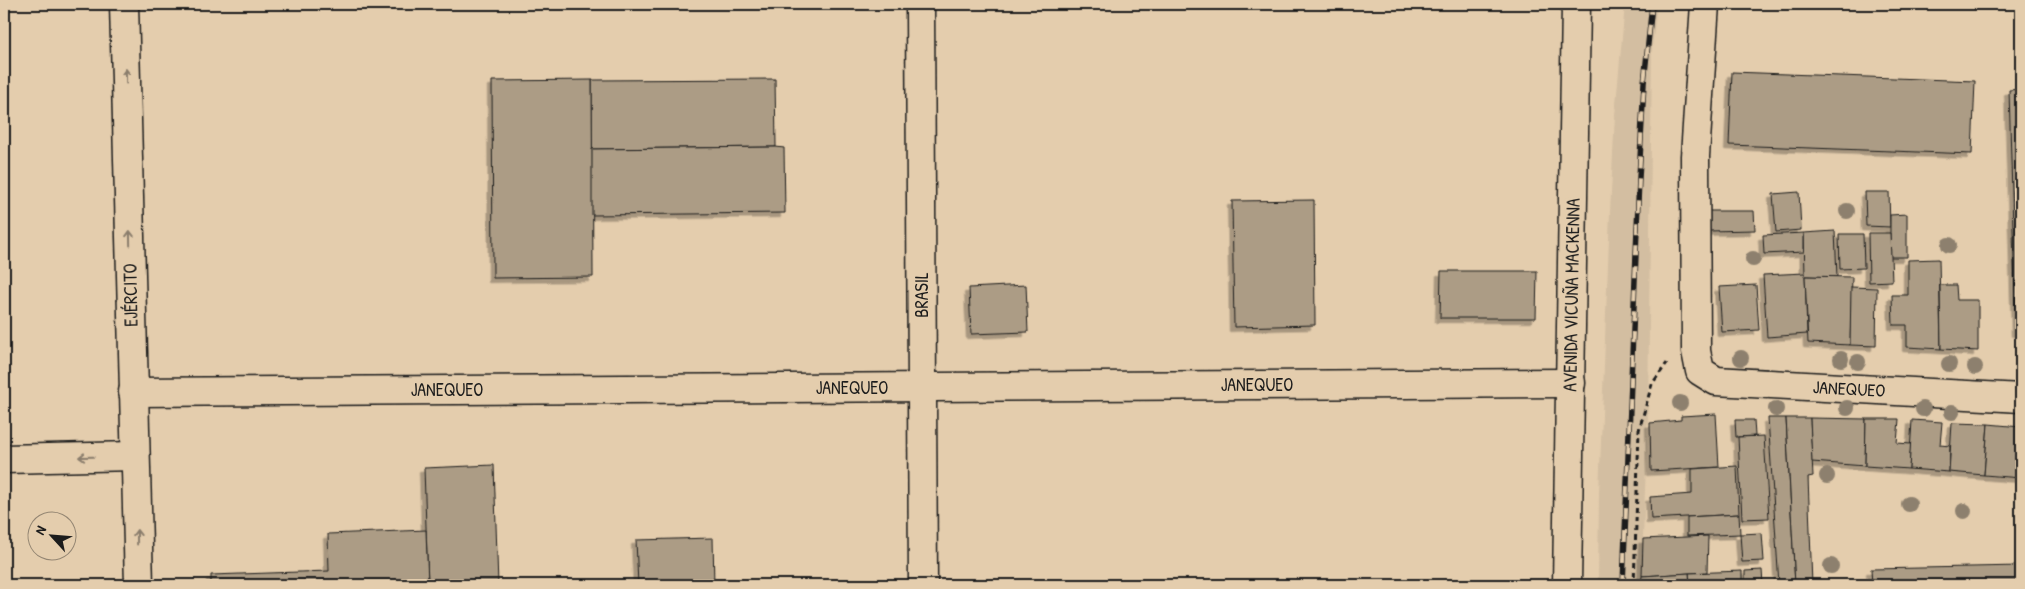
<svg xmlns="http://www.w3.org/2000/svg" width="2025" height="589" viewBox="0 0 2025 589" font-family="'Patrick Hand',sans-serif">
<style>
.built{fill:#d3bea1}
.building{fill:#ac9c85;stroke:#1c1c1c;filter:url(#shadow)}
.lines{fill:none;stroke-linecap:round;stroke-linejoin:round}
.minor-casing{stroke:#1c1c1c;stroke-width:31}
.major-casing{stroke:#1c1c1c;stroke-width:31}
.path{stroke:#1c1c1c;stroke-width:3;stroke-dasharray:5 4;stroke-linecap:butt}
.minor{stroke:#e4cdad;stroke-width:28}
.major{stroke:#e4cdad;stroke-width:28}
.rail-casing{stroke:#1c1c1c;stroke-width:5.5}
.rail{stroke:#e4cdad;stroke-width:4;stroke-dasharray:11;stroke-linecap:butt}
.tree{fill:#8d806e}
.oneway{stroke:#8a7d6c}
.labels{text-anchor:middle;stroke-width:4;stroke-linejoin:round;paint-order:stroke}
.street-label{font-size:18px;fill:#1c1c1c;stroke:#e4cdad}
</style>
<defs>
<filter id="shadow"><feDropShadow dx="-4.5" dy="4.5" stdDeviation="0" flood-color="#0004"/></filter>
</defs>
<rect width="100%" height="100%" fill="#e4cdad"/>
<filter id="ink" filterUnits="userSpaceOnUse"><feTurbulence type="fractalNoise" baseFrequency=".02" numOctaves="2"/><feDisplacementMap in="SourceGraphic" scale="10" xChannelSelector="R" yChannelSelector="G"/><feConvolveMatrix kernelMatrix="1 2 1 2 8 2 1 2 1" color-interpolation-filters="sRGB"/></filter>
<g filter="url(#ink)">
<path class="built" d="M1625 4H1657L1652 48 1648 418 1641 585H1598L1599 493 1610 212 1615 115Z"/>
<g class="building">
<path d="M1732 72 1975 81 1972 154 1729 145Z"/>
<path d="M775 79 776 147 592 149V80Z"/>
<path d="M592 80 593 277 493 278 492 81Z"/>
<path d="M2021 89V332H2016L2009 90Z"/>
<path d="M776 147 784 148 785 213 592 215V149Z"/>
<path d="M1799 192 1801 230 1776 232 1773 194Z"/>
<path d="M1865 192H1889L1890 227 1866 226Z"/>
<path d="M1314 200 1315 325 1234 327 1232 201Z"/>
<path d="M1708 211H1754L1755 230 1709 231Z"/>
<path d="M1907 214V257H1890V215Z"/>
<path d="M1835 231 1837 277 1805 276 1804 233Z"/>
<path d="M1804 233V252L1764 254 1763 235Z"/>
<path d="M1868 233H1890L1892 281 1869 282Z"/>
<path d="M1839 234H1863L1864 268 1840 269Z"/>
<path d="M1939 259 1941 349 1907 347V325H1893L1892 295H1908V260Z"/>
<path d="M1441 271H1537L1536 318H1440Z"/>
<path d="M1805 273 1807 334 1767 337 1763 275Z"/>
<path d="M1805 276 1852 277 1850 345 1808 343Z"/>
<path d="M1026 285 1028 332 971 334 969 288Z"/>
<path d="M1756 285 1759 330 1722 332 1719 287Z"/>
<path d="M1940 285H1956L1957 300H1978V351L1941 349Z"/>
<path d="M1851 287 1877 288 1876 346 1850 345Z"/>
<path d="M1716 414 1719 467 1651 471 1650 423 1681 420V416Z"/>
<path d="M1768 418H1786L1795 585H1779Z"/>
<path d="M1786 418H1810L1813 476 1808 477 1812 585H1795Z"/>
<path d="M1810 418 1866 419 1865 466 1812 462Z"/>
<path d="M1866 419H1899L1897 443 1911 444 1909 469 1865 466Z"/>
<path d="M1735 420H1754L1755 436 1736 437Z"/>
<path d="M1912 420 1942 422 1940 445 1950 446 1949 472 1909 469Z"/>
<path d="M1952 423 1988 424 1984 475 1949 472Z"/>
<path d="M1988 424 2021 427V478L1984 475Z"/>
<path d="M1764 436 1769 518 1742 519 1738 437Z"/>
<path d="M494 465 498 585H428L424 468Z"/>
<path d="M1737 466 1739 514 1651 519 1650 497 1692 494V469Z"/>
<path d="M1739 514 1740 534 1687 536V517Z"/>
<path d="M426 530 428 585H211V575L329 571 328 534Z"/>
<path d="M1762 533 1764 561 1742 562 1740 534Z"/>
<path d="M1708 536 1707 572 1642 576 1643 539Z"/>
<path d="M713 538 714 585H638L636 540Z"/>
<path d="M2021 566V585H1872L1871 569Z"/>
<path d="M1762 570 1763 585H1745V571Z"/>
<path d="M1742 571V582L1719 585H1690L1689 573Z"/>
<path d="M1689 573 1690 585H1641L1642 576Z"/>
<path d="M1742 582 1743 585H1719V584Z"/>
</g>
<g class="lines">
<defs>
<g id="minor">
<path d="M920 4 923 585"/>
<path d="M1705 4 1695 156 1696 351 1700 371 1716 381 2021 398"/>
<path d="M133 392 1571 383"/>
<path d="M4 459 135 456"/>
<path d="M1567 585 1576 4"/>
</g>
<path id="major" d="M124 4 139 585"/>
</defs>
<use href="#minor" class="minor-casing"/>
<use href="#major" class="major-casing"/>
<g class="path">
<path d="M2020 4H2021"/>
<path d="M1634 585 1639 430 1652 384 1667 363"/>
</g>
<use href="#minor" class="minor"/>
<use href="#major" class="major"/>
<defs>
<path id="rail" d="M1623 585 1639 178 1644 83 1652 4"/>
</defs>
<use href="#rail" class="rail-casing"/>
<use href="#rail" class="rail"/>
</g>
<g class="tree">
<circle cx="1847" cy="211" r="8"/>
<circle cx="1949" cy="245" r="8"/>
<circle cx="1753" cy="259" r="8"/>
<circle cx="1741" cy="358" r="8"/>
<circle cx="1841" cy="359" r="8"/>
<circle cx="1858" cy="362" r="8"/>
<circle cx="1949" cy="364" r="8"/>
<circle cx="1975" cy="367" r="8"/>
<circle cx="1680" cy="403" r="8"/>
<circle cx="1847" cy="408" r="8"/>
<circle cx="1776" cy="409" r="8"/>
<circle cx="1923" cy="409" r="8"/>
<circle cx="1952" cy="412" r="8"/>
<circle cx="1827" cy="476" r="8"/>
<circle cx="1909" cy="504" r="8"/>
<circle cx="1964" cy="511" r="8"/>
<circle cx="1831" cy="566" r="8"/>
</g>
<defs><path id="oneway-shaft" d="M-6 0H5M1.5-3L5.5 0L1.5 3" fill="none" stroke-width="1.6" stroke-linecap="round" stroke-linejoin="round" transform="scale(1.25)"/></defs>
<g class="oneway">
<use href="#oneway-shaft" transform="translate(126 76) rotate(-91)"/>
<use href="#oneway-shaft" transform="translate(130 238) rotate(-91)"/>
<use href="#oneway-shaft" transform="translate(86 457) rotate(179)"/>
<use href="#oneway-shaft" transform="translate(137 537) rotate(-91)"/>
</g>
</g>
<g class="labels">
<g class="street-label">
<text transform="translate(131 295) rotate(-91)" y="6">EJÉRCITO</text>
<text transform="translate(922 295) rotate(-90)" y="6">BRASIL</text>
<text transform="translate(1572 295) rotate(-89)" y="6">AVENIDA VICUÑA MACKENNA</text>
<text x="1257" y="391">JANEQUEO</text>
<text x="852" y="394">JANEQUEO</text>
<text transform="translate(1849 389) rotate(3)" y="6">JANEQUEO</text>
<text x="447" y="396">JANEQUEO</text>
</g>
</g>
<rect width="2025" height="589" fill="none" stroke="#e4cdad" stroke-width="20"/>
<rect x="10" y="10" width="2005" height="569" fill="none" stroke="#1c1c1c" stroke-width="2" filter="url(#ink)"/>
<g transform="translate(52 536) rotate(296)"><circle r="24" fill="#e4cdad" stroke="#948673"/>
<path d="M0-4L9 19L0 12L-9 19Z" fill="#1c1c1c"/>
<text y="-8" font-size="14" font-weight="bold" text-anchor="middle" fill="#1c1c1c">N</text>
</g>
</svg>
